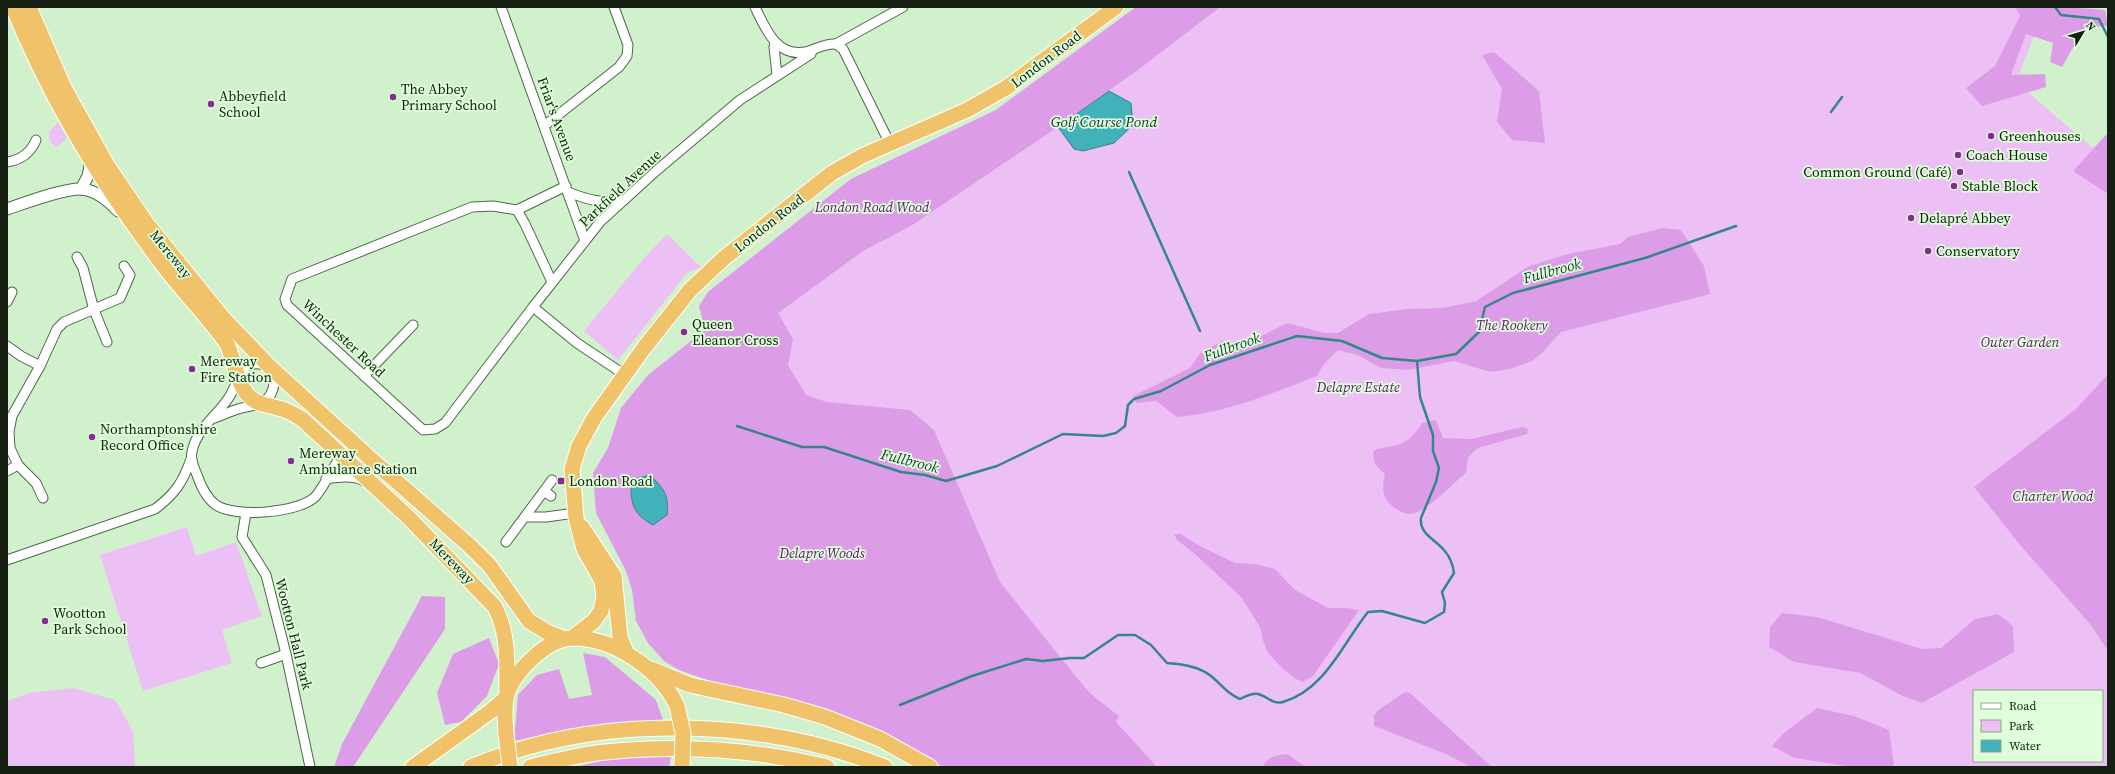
<svg xmlns="http://www.w3.org/2000/svg" width="2115" height="774" viewBox="0 0 2115 774" font-family="'Source Serif 4',serif">
<style>
.green{fill:#edc0f5;fill-rule:evenodd}
.forest{fill:#dd9ce8}
.water{fill:#41b2ba;stroke:#348688}
.lines{fill:none;stroke-linecap:round;stroke-linejoin:round}
.stream{stroke:#348688;stroke-width:2.5}
.minor-casing{stroke:#4c6949;stroke-width:11}
.tertiary-casing{stroke:#4c6949;stroke-width:13}
.trunk-casing{stroke:#fff;stroke-width:17}
.minor{stroke:#fff;stroke-width:9}
.tertiary{stroke:#fff;stroke-width:11}
.trunk{stroke:#f0c36a;stroke-width:15}
.trunk-bridge-casing{stroke:#fff;stroke-width:17;stroke-linecap:butt}
.trunk-bridge{stroke:#f0c36a;stroke-width:15}
.poi-dot{fill:#862a96;stroke:#deffd9;stroke-width:1.5}
.labels{text-anchor:middle;stroke-width:3.5;stroke-linejoin:round;paint-order:stroke}
.street-label{font-size:14px;fill:#152013;stroke:#deffd9}
.poi-label{font-size:14px;fill:#152013;stroke:#deffd9;text-anchor:start}
.park-label{font-size:14px;font-style:italic;fill:#631470;stroke:#deffd9}
.water-label{font-size:15px;font-style:italic;fill:#1d3638;stroke:#deffd9}
</style>
<rect width="100%" height="100%" fill="#d1f1cc"/>
<g class="green">
<path d="M1136 7H2055L2099 19 2071 44 2036 31 2016 82 2093 148 2108 133V767H943C915 751 885 731 854 720 796 701 736 691 679 670L671 644 621 408 648 375 705 330 699 306 708 292 851 179 996 110ZM1974 691H2102V761H1974Z"/>
<path d="M58 122 67 138 56 148 49 140V132Z"/>
<path d="M667 234 701 267 687 273 618 360 584 331 645 257Z"/>
<path d="M187 527 196 556 236 542 262 616 222 630 232 663 143 691 100 555Z"/>
<path d="M73 688 115 700 133 731 135 767H7V701L29 693Z"/>
</g>
<g class="forest">
<path d="M1136 7H1220L1142 67 1046 135 911 226 863 251 778 313 793 339 788 365 806 395 827 402 910 410 934 430 1000 582 1082 684 1092 695 1119 716 1116 722 1157 767H943L893 738 856 721 803 705 713 682 679 670 664 661 648 643 636 621 632 590 626 571 596 513 593 473 608 448 621 408 648 375 705 330 699 306 708 292 851 179 996 110Z"/>
<path d="M2015 7H2067L2105 10 2108 26 2084 28 2062 67 2050 62 2053 43 2026 34 2011 75 2045 74 2046 87 1982 106 1966 88 1995 66 2020 16Z"/>
<path d="M1494 52 1539 91 1545 143 1512 140 1497 122 1502 89 1482 55Z"/>
<path d="M2108 133V194L2073 171Z"/>
<path d="M1662 228 1681 230 1704 266 1710 294 1561 332 1542 353 1532 361 1510 369 1490 372 1454 361 1407 370 1381 368 1357 355 1338 350 1324 364 1317 376C1270 394 1227 413 1177 417L1156 401 1136 403 1133 396 1190 368 1201 352 1221 342 1239 347 1287 323 1325 333H1338L1369 314 1407 309 1443 308 1476 301 1529 266 1568 254 1620 244 1628 237Z"/>
<path d="M2108 374V651L2090 624 2021 546 1974 487 2077 408Z"/>
<path d="M1436 420 1443 438 1471 439 1522 427 1528 429 1527 434 1478 448 1468 457 1466 473C1452 484 1428 511 1411 514 1405 515 1396 509 1391 505 1382 498 1382 485 1385 474 1377 467 1371 461 1374 450 1400 443 1406 448 1422 423Z"/>
<path d="M1174 534H1181L1196 544 1235 563 1255 564 1275 569 1295 590 1328 608H1347L1359 610 1313 676 1303 682 1294 678 1283 669 1268 653 1262 638 1261 629 1242 598 1195 554 1177 540Z"/>
<path d="M422 596 445 597V629L353 767H334L342 744Z"/>
<path d="M1782 613 1817 617 1922 649 1941 648 1975 619 1998 614 2013 626 2014 652 1922 703 1903 696 1860 673 1794 662 1769 647 1770 627Z"/>
<path d="M489 638 499 664 487 696 461 722 445 725 437 693 453 654Z"/>
<path d="M583 653 605 657 656 700 663 720 589 726 514 741 518 695 537 675 559 669 569 699 592 695Z"/>
<path d="M1405 692 1410 693 1492 767H1471L1446 754 1374 726V716L1377 711Z"/>
<path d="M1817 708 1854 716 1889 730 1894 765 1890 767H1852L1795 758 1772 746 1785 732Z"/>
<path d="M1287 754 1306 767H1263C1267 756 1277 755 1287 754Z"/>
<path d="M671 756 669 767H575L610 759Z"/>
</g>
<g class="water">
<path d="M1109 91 1131 103 1133 125 1114 143 1083 151 1074 149 1058 127Z"/>
<path d="M650 475C664 489 669 494 667 515L653 525C631 513 631 502 631 480Z"/>
</g>
<g class="lines">
<g class="stream">
<path d="M2055 7 2061 15 2099 19 2108 37"/>
<path d="M1831 112 1842 97"/>
<path d="M1129 172 1200 331"/>
<path d="M737 426 802 447H824L901 472 925 475 946 481 997 466 1063 434 1103 436 1116 433 1125 426 1128 405 1134 399 1161 391 1210 365 1297 336 1342 341 1382 358 1417 361 1456 354 1479 332 1485 307 1513 293 1645 258 1736 226"/>
<path d="M900 705 972 676 1026 659 1043 661 1070 658H1084L1118 635H1135L1151 645 1167 663C1181 664 1199 666 1211 676 1221 684 1227 694 1240 699 1246 696 1252 693 1258 694 1267 696 1273 705 1283 702 1325 690 1343 643 1368 612L1382 611 1425 623 1444 612 1445 603 1442 592 1454 573C1453 564 1450 557 1444 550 1435 539 1419 534 1421 518L1436 482 1439 468 1433 451V435L1420 397 1417 361"/>
</g>
<defs>
<g id="minor">
<path d="M501 7 585 241"/>
<path d="M755 7C766 30 778 60 809 51 818 48 826 43 836 44L903 7"/>
<path d="M775 43 774 47 777 75"/>
<path d="M836 44 843 49 890 144"/>
<path d="M544 126 619 67 627 56 628 45 614 7"/>
<path d="M7 162C21 160 31 152 36 140"/>
<path d="M568 192C588 200 603 204 624 200"/>
<path d="M517 210 525 224 552 282"/>
<path d="M77 257 83 268 94 310 107 342"/>
<path d="M7 302 12 292"/>
<path d="M533 307 445 423 435 429 423 430 287 305 285 299 292 279 472 207 493 206 517 210 566 186"/>
<path d="M7 346 21 356 40 366"/>
<path d="M625 375 577 343 533 307 600 222 656 171 740 100 811 54 812 50"/>
<path d="M364 376 413 325"/>
<path d="M211 419C220 416 229 412 238 409 245 407 253 406 259 404 275 398 277 380 270 367 243 355 240 377 231 394 220 414 196 428 192 452 190 460 194 467 197 475 201 486 206 498 216 505 235 518 298 513 315 497 324 487 333 467 341 456L369 459"/>
<path d="M7 471 18 465"/>
<path d="M326 479C339 477 353 475 364 481"/>
<path d="M551 496 544 491 552 480"/>
<path d="M43 498 36 483 18 465 10 448 9 432 12 416 40 366 57 329 64 322 120 298 130 275 124 266"/>
<path d="M246 513 242 537 266 575 286 654 310 767"/>
<path d="M525 517H546L575 513"/>
<path d="M506 542 544 491"/>
<path d="M7 560 155 509C175 494 183 482 191 459"/>
<path d="M261 663 286 654"/>
</g>
<g id="tertiary">
<path d="M81 189 88 176 91 161"/>
<path d="M7 209C25 203 64 188 82 189 97 191 108 200 118 211"/>
</g>
<g id="trunk">
<path d="M13 7C51 101 104 188 166 269 185 294 208 317 227 344 236 363 237 397 262 404 279 408 287 409 302 419L408 517 495 607C510 638 506 661 507 694"/>
<path d="M29 7 64 88 107 165 147 224 223 318 270 367 371 459 470 546 490 566 529 621 547 632 565 639"/>
<path d="M582 527 614 576 620 637 627 654"/>
<path d="M572 638 594 621 601 611 604 597 602 581 584 549 576 518 572 469 579 446 594 418 644 348 690 290 724 258 832 173 862 156 967 110 1006 88 1116 7"/>
<path d="M651 669 690 685 784 705 825 717 880 739 930 767"/>
<path d="M506 734C505 722 504 710 506 698 512 673 547 638 573 638 615 638 660 670 677 706"/>
<path d="M413 767 491 711 506 698"/>
<path d="M471 767C597 713 759 717 885 767"/>
<path d="M530 767C552 762 574 756 596 753 674 744 750 748 827 767"/>
</g>
</defs>
<use href="#minor" class="minor-casing"/>
<use href="#tertiary" class="tertiary-casing"/>
<use href="#trunk" class="trunk-casing"/>
<use href="#minor" class="minor"/>
<use href="#tertiary" class="tertiary"/>
<use href="#trunk" class="trunk"/>
<defs>
<g id="trunk-bridge">
<path d="M677 706 683 733 682 767"/>
<path d="M506 734 510 767"/>
</g>
</defs>
<use href="#trunk-bridge" class="trunk-bridge-casing"/>
<use href="#trunk-bridge" class="trunk-bridge"/>
</g>
<g class="poi-dot">
<circle cx="393" cy="97" r="4"/>
<circle cx="211" cy="104" r="4"/>
<circle cx="1991" cy="136" r="4"/>
<circle cx="1958" cy="155" r="4"/>
<circle cx="1960" cy="172" r="4"/>
<circle cx="1954" cy="186" r="4"/>
<circle cx="1911" cy="218" r="4"/>
<circle cx="1928" cy="251" r="4"/>
<circle cx="684" cy="332" r="4"/>
<circle cx="192" cy="369" r="4"/>
<circle cx="92" cy="437" r="4"/>
<circle cx="291" cy="461" r="4"/>
<rect x="557" y="477" width="8" height="8" rx="2"/>
<circle cx="45" cy="621" r="4"/>
</g>
<g class="labels">
<g class="street-label">
<text transform="translate(1046 59) rotate(-37)" y="5">London Road</text>
<text transform="translate(557 119) rotate(70)" y="5">Friar's Avenue</text>
<text transform="translate(620 188) rotate(-43)" y="5">Parkfield Avenue</text>
<text transform="translate(769 223) rotate(-38)" y="5">London Road</text>
<text transform="translate(171 254) rotate(51)" y="5">Mereway</text>
<text transform="translate(344 338) rotate(43)" y="5">Winchester Road</text>
<text transform="translate(452 561) rotate(46)" y="5">Mereway</text>
<text transform="translate(294 634) rotate(76)" y="5">Wootton Hall Park</text>
</g>
<g class="poi-label">
<text x="401" y="94">The Abbey<tspan x="401" dy="16">Primary School</tspan></text>
<text x="219" y="101">Abbeyfield<tspan x="219" dy="16">School</tspan></text>
<text x="1999" y="141">Greenhouses</text>
<text x="1966" y="160">Coach House</text>
<text x="1952" y="177" text-anchor="end">Common Ground (Café)</text>
<text x="1962" y="191">Stable Block</text>
<text x="1919" y="223">Delapré Abbey</text>
<text x="1936" y="256">Conservatory</text>
<text x="692" y="329">Queen<tspan x="692" dy="16">Eleanor Cross</tspan></text>
<text x="200" y="366">Mereway<tspan x="200" dy="16">Fire Station</tspan></text>
<text x="100" y="434">Northamptonshire<tspan x="100" dy="16">Record Office</tspan></text>
<text x="299" y="458">Mereway<tspan x="299" dy="16">Ambulance Station</tspan></text>
<text x="569" y="486">London Road</text>
<text x="53" y="618">Wootton<tspan x="53" dy="16">Park School</tspan></text>
</g>
<g class="park-label">
<text x="872" y="212">London Road Wood</text>
<text x="1512" y="330">The Rookery</text>
<text x="2020" y="347">Outer Garden</text>
<text x="1358" y="392">Delapre Estate</text>
<text x="2053" y="501">Charter Wood</text>
<text x="822" y="558">Delapre Woods</text>
</g>
<g class="water-label">
<text x="1104" y="127">Golf Course Pond</text>
<text transform="translate(1552 271) rotate(-15)" y="5">Fullbrook</text>
<text transform="translate(1232 347) rotate(-20)" y="5">Fullbrook</text>
<text transform="translate(910 461) rotate(14)" y="5">Fullbrook</text>
</g>
</g>
<rect width="2115" height="774" fill="none" stroke="#152013" stroke-width="16"/>
<rect x="1973" y="690" width="130" height="72" fill="#deffd9" stroke="#8ea68a"/>
<rect x="1981" y="703" width="20" height="6" fill="#ffffff" stroke="#8ea68a"/>
<text x="2009" y="710" font-size="12" fill="#152013">Road</text>
<rect x="1981" y="720" width="20" height="12" fill="#edc0f5" stroke="#8ea68a"/>
<text x="2009" y="730" font-size="12" fill="#152013">Park</text>
<rect x="1981" y="740" width="20" height="12" fill="#41b2ba" stroke="#8ea68a"/>
<text x="2009" y="750" font-size="12" fill="#152013">Water</text>
<g transform="translate(2083 32) rotate(52)" stroke="#deffd9" stroke-width="3" paint-order="stroke">
<path d="M0-3L7 15L0 10L-7 15Z" fill="#152013"/>
<text y="-6" font-size="11" font-weight="bold" text-anchor="middle" fill="#152013">N</text>
</g>
</svg>
